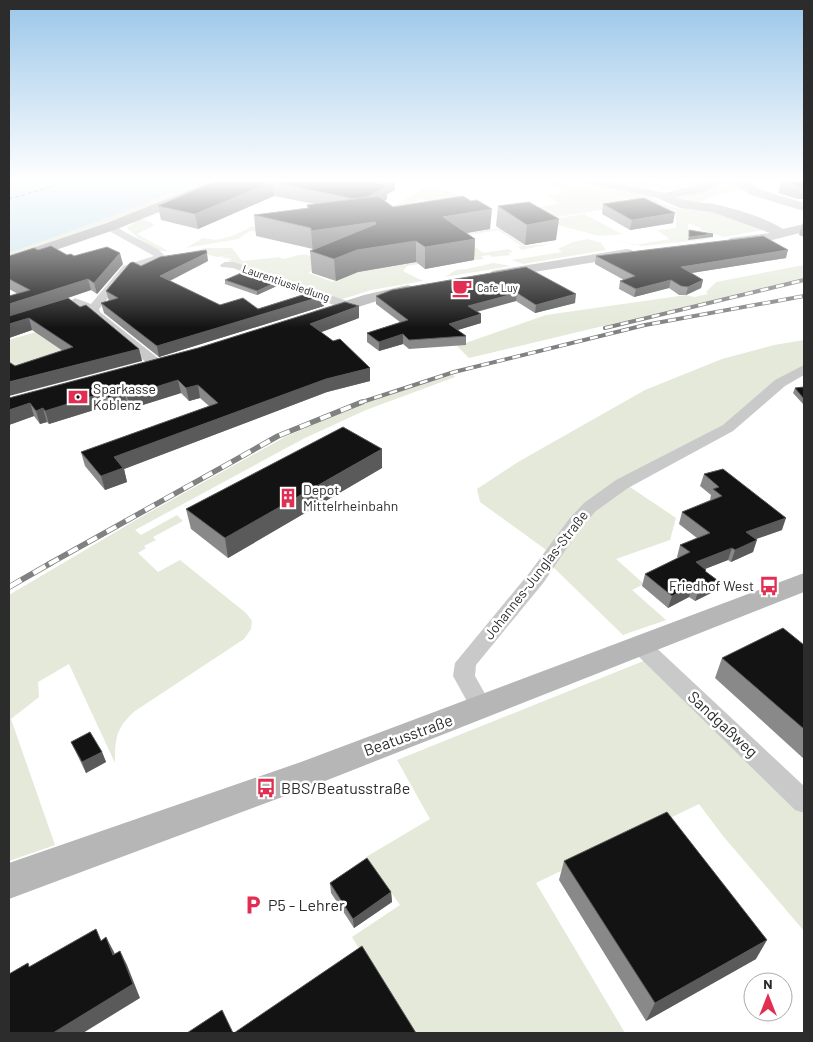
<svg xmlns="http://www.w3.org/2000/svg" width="813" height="1042" viewBox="0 0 813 1042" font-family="Barlow,sans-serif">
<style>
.green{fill:#e4e9d9}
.water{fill:#c5e0ea}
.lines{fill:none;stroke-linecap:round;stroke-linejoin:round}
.ferry{stroke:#3c768b;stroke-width:1;stroke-dasharray:4 2.5;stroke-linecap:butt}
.street{fill:#c9c9c9;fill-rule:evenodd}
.secondary{fill:#b6b6b6;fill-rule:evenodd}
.primary{fill:#a4a4a4;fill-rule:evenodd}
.rail-far2-casing{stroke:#818181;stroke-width:4}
.rail-far1-casing{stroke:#818181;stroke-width:5.5}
.rail-casing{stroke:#818181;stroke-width:6}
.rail-far2{stroke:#fff;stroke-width:2.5;stroke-dasharray:8;stroke-linecap:butt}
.rail-far1{stroke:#fff;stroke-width:4;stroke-dasharray:11;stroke-linecap:butt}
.rail{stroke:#fff;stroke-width:4.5;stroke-dasharray:14;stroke-linecap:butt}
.wall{fill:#898989}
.shaded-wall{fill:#5a5a5a}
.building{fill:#131313;stroke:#5a5a5a}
.labels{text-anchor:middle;stroke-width:5;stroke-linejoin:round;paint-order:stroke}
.far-street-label{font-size:11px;fill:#2c2c2c;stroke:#fff}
.far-poi-label{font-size:11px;fill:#2c2c2c;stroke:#fff;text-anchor:start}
.poi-label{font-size:14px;fill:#2c2c2c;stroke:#fff;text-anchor:start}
.street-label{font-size:14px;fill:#2c2c2c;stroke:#fff}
.near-street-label{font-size:16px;fill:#2c2c2c;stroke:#fff}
.near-poi-label{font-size:16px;fill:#2c2c2c;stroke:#fff;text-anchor:start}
</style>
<rect width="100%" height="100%" fill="#fff"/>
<g class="green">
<path d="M198 182H212L107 223 9 257V253L108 218Z"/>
<path d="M547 182C579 182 608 194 638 204L538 220 523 211 560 203 547 196 561 194 559 192 565 190Z"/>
<path d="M611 182H646L670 187 688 182H703C676 197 639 186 611 182Z"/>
<path d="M722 183H737L745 189 716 195 696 204 672 197Z"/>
<path d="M581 185 606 187 652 196 660 203 676 208 717 212 763 230 724 237 698 229 702 228 688 223V230H693L707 239 643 246 609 239 635 245 670 239 657 230 676 228V214L652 204 641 203Z"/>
<path d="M430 187 457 194 474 202H435L420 199 412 204 393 207 424 188Z"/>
<path d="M584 214 622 234 599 236 547 222 548 220Z"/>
<path d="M139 219 151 222 155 225 137 234 168 251C158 255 135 236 127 228Z"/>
<path d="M253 226 262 232 250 231 238 239 186 248 203 238 216 240 232 236Z"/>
<path d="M513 226 505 233 525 246 549 244 522 250 518 247 522 246 498 230 461 236 483 253 509 249 513 252 508 253 511 255 493 257 489 255 481 256 484 259 475 260 443 237Z"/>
<path d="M588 239 601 243 606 250 523 264 512 260 562 252 558 249 573 242Z"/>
<path d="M205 248H232L242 261 280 257 282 259C300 257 305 247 322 266L308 273 333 282 400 249 419 264 407 266 403 271 423 281 371 290 340 300 228 261 232 259 220 257 234 254 217 257 194 251Z"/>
<path d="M493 263 511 266 445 277 456 270 467 269Z"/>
<path d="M804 265V278L469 358 457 346 546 315 686 295 694 297 708 294 706 292 716 282Z"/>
<path d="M36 332 64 351 9 368V340Z"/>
<path d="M804 340V366L730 423 615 483 549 552 480 502 477 489 518 462 645 390 722 359 774 345Z"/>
<path d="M453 375 455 377 366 410 305 438 135 530 141 535 177 515 183 521 153 537 156 540 144 546 146 548 138 553 158 572 180 560 246 613 252 621 251 629 244 639 135 711C116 728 115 738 115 763L69 664 38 682 39 697 11 719 55 845 9 861V595L141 517 285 437 351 408 419 384Z"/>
<path d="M627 485 676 518 670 540 616 559 644 584 632 590 666 620 623 635 552 566 575 528Z"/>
<path d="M646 660 804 814V931L723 836 699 804 536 883 625 1033H410L352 937 400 905 366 857 430 819 397 760Z"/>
</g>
<path class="water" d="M9 182H198L111 217 9 253Z"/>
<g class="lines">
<path class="ferry" d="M9 199 68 182"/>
<g class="street">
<path d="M112 223 123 231 159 250 165 256 161 261 131 270 99 309 100 312 163 362 165 365 163 368H153L91 317 88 311 69 302 75 298 91 304 123 266 154 256 111 232 107 226Z"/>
<path d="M234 262 350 302 352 305 350 308H342L233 268 221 267 220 265 225 262Z"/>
<path d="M804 365V375L785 386 733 431 628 488 596 511 581 527 544 582 476 665 475 676 493 708 490 714 482 717 474 714 453 676 455 663 530 572 569 519 584 503 616 480 723 425 775 380Z"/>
<path d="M641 638 648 640 804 786V813L795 810 634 652 631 646 634 640Z"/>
</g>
<g class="secondary">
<path d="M587 182H614L665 193 708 182H725L705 192 676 197C688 203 701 202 714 204 733 208 767 218 783 229L804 224V232L768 241 735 245 730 244 728 241 730 238 770 233 712 212 680 208 655 197 593 185Z"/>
<path d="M732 182H751L759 189 804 203V211L751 195Z"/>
<path d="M627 249 632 250 634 253 632 256 497 278 492 277 490 274 492 271 497 270Z"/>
<path d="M408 285 413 287 416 290 413 293 374 302 320 319 314 317 312 314 314 311 364 295Z"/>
<path d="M804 573V592L320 783 9 899V863L301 762Z"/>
</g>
<path class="primary" d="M209 182H227L226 185 117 229 9 266V256L107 223Z"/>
<defs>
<g id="rail-far2">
<path d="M605 328 804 280"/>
<path d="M359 403 454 372 645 325 804 296"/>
</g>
<path id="rail-far1" d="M49 564 278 436 362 402"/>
<path id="rail" d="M9 587 51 563"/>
</defs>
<use href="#rail-far2" class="rail-far2-casing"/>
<use href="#rail-far1" class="rail-far1-casing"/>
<use href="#rail" class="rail-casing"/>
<use href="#rail-far2" class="rail-far2"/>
<use href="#rail-far1" class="rail-far1"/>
<use href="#rail" class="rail"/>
</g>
<g class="wall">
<path d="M213 182H395V190L387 194V199L385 201 393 207 490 229 466 233 475 239 474 260 425 269 416 262 358 272 336 281 312 273 310 251 313 250V249L256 236 254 215 307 208V205L315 204 274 196 198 229 161 220 158 206Z"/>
<path d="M781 182H804V199H798L778 193Z"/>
<path d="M603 204 673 223 630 230 602 214Z"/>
<path d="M498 206 556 240 525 245 496 226Z"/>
<path d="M803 222H804V237L799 235Z"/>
<path d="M38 250 123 264 97 294 91 290 68 298 139 349 142 361 15 366 63 351 32 330 9 338V296L18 294 9 289V256Z"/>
<path d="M596 256 786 258 691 273 703 280 701 288 686 295H679L669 288 634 297 619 289 620 281 624 280 595 264Z"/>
<path d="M208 261 170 281 220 305 258 309 323 296 324 306 159 357 104 313 101 303 109 301 106 291Z"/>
<path d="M526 267 575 303 535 313 516 301 477 312 481 323 457 330 466 336V345L409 349 403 344 379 351 367 342V333L400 322 376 304V296Z"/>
<path d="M225 280 277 282V286L257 295 225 284Z"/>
<path d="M359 318 321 332 370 368V381L327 392 124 469 127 482 105 490 85 466 81 452 209 406 200 398 189 401 181 393 130 409 128 406 112 412 107 406 49 424 47 422 40 424 34 416 9 425V398Z"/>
<path d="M804 387V404H803L793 393 795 388Z"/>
<path d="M382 468 228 558 191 529 186 509Z"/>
<path d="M704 474 782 530 756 539 753 552 731 562 728 560 705 569 706 572 717 580 713 592 695 601 689 597 668 608 642 586 645 574 679 558 677 557 680 545 697 538 679 524 682 512 710 500 711 495 700 486Z"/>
<path d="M804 645V759L715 678 722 658Z"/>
<path d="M71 742 102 752 106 762 86 773Z"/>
<path d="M564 861 756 959 646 1021 559 880Z"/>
<path d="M330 883 391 892 392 902 354 928 331 893Z"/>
</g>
<g class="shaded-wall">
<path d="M273 182 274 196 198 229 195 214Z"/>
<path d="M385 182H395V190L387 194V199L362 214 361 200Z"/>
<path d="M492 209 490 229 443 237V217Z"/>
<path d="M675 213 673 223 630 230 632 220Z"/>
<path d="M559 219 556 240 525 245 527 225Z"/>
<path d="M375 222 376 242 313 252 311 231Z"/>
<path d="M713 234V237L688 240 689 237Z"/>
<path d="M475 239 474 260 425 269V247Z"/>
<path d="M416 241V262L358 272 336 281 334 259 357 250Z"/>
<path d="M788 250 786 258 679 275 681 267Z"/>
<path d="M120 253 123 264 97 294 94 283Z"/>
<path d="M207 253 208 261 161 285 160 276Z"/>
<path d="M88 279 91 290 9 317V304Z"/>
<path d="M671 280 669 288 634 297 636 289Z"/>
<path d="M703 280 701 288 686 295 688 287Z"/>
<path d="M277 282V286L257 295V291Z"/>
<path d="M517 293 516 301 467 314 468 306Z"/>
<path d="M576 294 575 303 535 313 536 305Z"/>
<path d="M323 296 324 306 159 357 157 346Z"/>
<path d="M359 306V318L311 336 310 324Z"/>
<path d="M481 314V323L448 333 449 324Z"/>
<path d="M29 318 32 330 9 338V324Z"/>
<path d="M403 334V344L379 351V342Z"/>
<path d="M139 349 142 361 9 396V382Z"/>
<path d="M370 368V381L327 392 124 469 127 482 105 490 101 476 114 457 326 379Z"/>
<path d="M178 380 181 393 130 409 127 396Z"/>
<path d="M198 385 200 398 189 401 186 388Z"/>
<path d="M103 393 107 406 49 424 45 411Z"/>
<path d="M124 393 128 406 112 412 109 398Z"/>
<path d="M30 403 34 416 9 425V410Z"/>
<path d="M43 408 47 422 40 424 36 411Z"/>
<path d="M382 449V468L228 558 225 538Z"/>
<path d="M786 518 782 530 742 544 746 532Z"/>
<path d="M757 540 753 552 731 562 735 550Z"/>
<path d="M732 548 728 560 692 574 696 562Z"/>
<path d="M717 580 713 592 695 601 699 589Z"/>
<path d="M693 585 689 597 668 608 672 596Z"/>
<path d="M102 752 106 762 86 773 82 762Z"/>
<path d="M391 892 392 902 354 928 353 919Z"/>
<path d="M106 937 114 952 120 969 113 955Z"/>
<path d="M767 940 756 959 646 1021 655 1003Z"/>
<path d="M120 951 127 965 140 998 83 1033H53Z"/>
</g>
<g class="building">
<path d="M213 182H272L195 214 158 206Z"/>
<path d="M273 182H385L381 184 387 186 366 198 355 199Z"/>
<path d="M786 182H804V187H801Z"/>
<path d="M378 196 393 207 463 196 471 201 477 200 492 209 443 217 475 239 425 247 416 241 357 250 334 259 310 251 376 224 375 222 311 231V228L254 215 309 208 307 205Z"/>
<path d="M644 198 675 213 632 220 603 204Z"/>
<path d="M529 202 559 219 527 225 498 206Z"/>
<path d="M689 230 713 234 689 237Z"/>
<path d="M763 236 788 250 681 267 703 280 688 287 681 286 671 280 636 289 620 281 635 276 596 256Z"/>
<path d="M51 246 67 255 71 254 74 256 107 247 120 253 94 283 88 279 9 304V296L30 290 9 279V256L34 248 38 250Z"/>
<path d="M206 250 207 253 160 276 220 305 243 298 258 309 312 292 323 296 157 346 101 303 118 298 106 291 130 263 133 262 141 266 160 257Z"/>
<path d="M526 267 576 294 536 305 517 293 468 306 481 314 449 324 466 336 409 340 403 334 379 342 367 333 408 320 376 296 392 290Z"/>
<path d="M246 271 277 282 257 291 225 280Z"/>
<path d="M68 298 80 307 86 305 139 349 9 382V362L15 366 73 347 29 318 9 324V316Z"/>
<path d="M345 302 359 306 310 324 333 341 340 339 370 368 326 379 114 457 123 468 101 476 81 452 218 403 198 385 186 388 178 380 127 396 124 393 109 398 103 393 45 411 43 408 36 411 30 403 9 410V398L198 348Z"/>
<path d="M804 387V399L795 388Z"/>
<path d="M343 427 382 449 225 538 186 509Z"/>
<path d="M723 469 786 518 746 532 757 540 735 550 732 548 696 562 706 570 705 571 717 580 699 589 693 585 672 596 645 574 690 552 680 545 710 533 682 512 722 496 713 489 719 487 704 474Z"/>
<path d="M783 628 804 645V729L722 658Z"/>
<path d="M90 732 102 752 82 762 71 742Z"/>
<path d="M667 812 767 940 655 1003 564 861Z"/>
<path d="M367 858 391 892 353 919 330 883Z"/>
<path d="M96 929 101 941 106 937 113 955 120 951 133 984 53 1033H9V974L28 963 29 967Z"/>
<path d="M362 946 416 1033H234Z"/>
<path d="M222 1010 233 1033H187Z"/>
</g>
<linearGradient id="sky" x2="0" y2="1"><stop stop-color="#9ac6e9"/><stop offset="0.55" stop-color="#fff"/><stop offset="1" stop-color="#fff" stop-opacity="0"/></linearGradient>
<rect width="813" height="328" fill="url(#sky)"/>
<defs>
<symbol id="cafe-bare" viewBox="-9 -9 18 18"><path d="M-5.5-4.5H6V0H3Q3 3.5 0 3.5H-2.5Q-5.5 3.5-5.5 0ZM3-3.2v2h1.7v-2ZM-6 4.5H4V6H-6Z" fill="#e22e52" stroke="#fff" stroke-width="2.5" paint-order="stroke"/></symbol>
<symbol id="bank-bare" viewBox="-9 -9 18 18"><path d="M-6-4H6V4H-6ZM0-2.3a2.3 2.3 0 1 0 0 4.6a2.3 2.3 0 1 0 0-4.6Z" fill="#e22e52" stroke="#fff" stroke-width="2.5" paint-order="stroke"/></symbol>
<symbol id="building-bare" viewBox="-9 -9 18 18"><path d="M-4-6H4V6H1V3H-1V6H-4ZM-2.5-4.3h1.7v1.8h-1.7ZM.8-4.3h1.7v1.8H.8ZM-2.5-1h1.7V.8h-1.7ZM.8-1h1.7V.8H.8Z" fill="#e22e52" stroke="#fff" stroke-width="2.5" paint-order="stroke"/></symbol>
<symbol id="bus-bare" viewBox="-9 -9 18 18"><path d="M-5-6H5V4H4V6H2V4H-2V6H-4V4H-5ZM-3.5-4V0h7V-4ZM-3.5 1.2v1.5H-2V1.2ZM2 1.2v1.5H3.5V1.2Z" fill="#e22e52" stroke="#fff" stroke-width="2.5" paint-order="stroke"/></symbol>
<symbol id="parking-bare" viewBox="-9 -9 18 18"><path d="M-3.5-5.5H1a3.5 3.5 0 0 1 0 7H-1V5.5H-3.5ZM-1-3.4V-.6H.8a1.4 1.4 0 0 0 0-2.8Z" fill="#e22e52" stroke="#fff" stroke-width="2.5" paint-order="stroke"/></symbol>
</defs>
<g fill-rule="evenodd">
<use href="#cafe-bare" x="448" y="274" width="28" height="28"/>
<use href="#bank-bare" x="64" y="383" width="28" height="28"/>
<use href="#building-bare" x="274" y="484" width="28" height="28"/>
<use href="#bus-bare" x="755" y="572" width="28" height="28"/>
<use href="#bus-bare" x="252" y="774" width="28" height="28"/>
<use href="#parking-bare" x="239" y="891" width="28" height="28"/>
</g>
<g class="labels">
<g class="far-street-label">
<text transform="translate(286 283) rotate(19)" y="4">Laurentiussiedlung</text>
</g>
<g class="far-poi-label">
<text x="477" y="292">Cafe Luy</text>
</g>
<g class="poi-label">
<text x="93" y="394">Sparkasse<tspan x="93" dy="16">Koblenz</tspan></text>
<text x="303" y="495">Depot<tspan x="303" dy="16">Mittelrheinbahn</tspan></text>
<text x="754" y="591" text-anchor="end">Friedhof West</text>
</g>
<g class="street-label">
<text transform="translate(536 575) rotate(-52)" y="5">Johannes-Junglas-Straße</text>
</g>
<g class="near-street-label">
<text transform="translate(723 724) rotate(43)" y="6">Sandgaßweg</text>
<text transform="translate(408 735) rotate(-20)" y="6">Beatusstraße</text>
</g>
<g class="near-poi-label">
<text x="281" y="794">BBS/Beatusstraße</text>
<text x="268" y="911">P5 - Lehrer</text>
</g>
</g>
<rect width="813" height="1042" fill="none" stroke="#2c2c2c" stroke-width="20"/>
<g transform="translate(768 997)"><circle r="24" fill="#ffffff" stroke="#ababab"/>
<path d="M0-4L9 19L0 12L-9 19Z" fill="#e22e52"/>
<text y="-8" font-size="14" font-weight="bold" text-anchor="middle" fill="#2c2c2c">N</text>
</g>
</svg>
